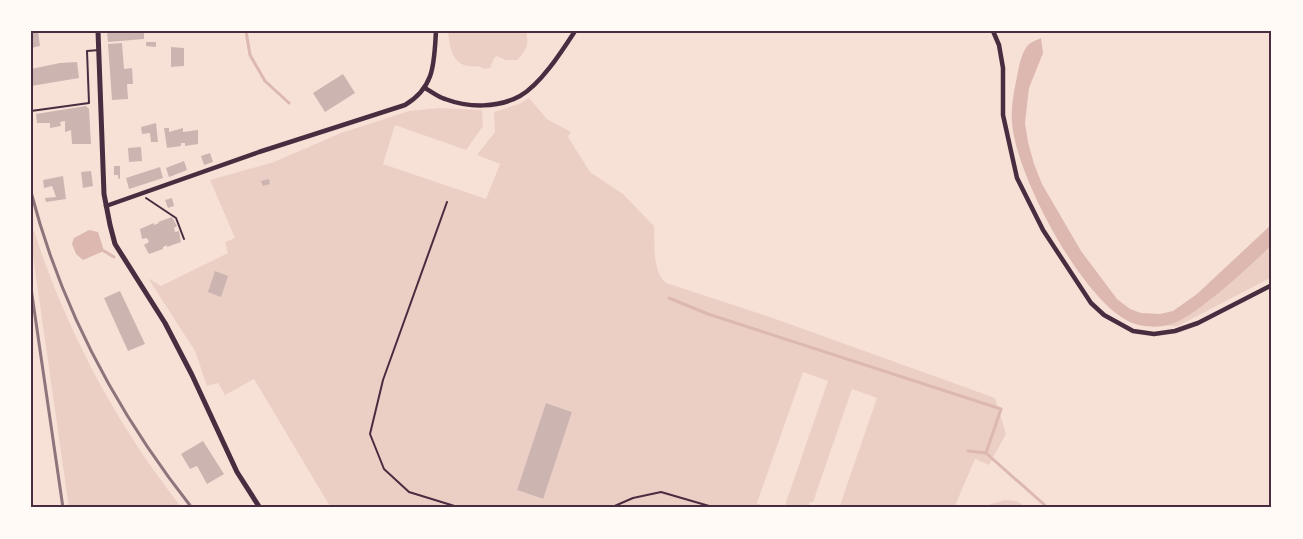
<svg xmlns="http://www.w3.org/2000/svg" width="1303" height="539" viewBox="0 0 1303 539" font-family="Arial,sans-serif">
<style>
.green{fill:#ebcfc5;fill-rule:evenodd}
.water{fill:#dcb8b0}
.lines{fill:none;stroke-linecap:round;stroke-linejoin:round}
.stream{stroke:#dcb8b0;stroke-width:3}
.building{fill:#ccb4b1}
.path{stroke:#4a2c40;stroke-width:2}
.service{stroke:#4a2c40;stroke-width:2}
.minor{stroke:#4a2c40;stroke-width:4.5}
.tertiary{stroke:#4a2c40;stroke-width:5}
.rail{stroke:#8f747c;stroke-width:3}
.neatline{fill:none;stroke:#4a2c40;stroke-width:2}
</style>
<rect width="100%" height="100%" fill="#f7e1d7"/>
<g class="green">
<path d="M448 31H526C529 44 527 50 517 60H506L497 56 494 58 490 68 484 69C478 65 476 67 469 66 452 65 449 44 448 31Z"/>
<path d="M529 98 547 119 571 132 568 137 590 172 623 194 654 226C655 243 652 271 666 283L770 317 995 398 1006 434 989 465 975 459 954 508H839L877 398 852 389 813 502H810L808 508H784L828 381 803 372 757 503 769 508H331L254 379 225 395 218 383 207 386 195 351 148 278 161 286 228 253 225 242 235 238 210 180 274 162 341 133 409 111 439 108 482 110 483 126 466 150 395 125 383 164 486 199 500 164 477 155 495 132 494 112 519 104ZM547 403 572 412 542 499 517 490Z"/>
<path d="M34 231C67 332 116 424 182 508H69L31 242V232Z"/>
<path d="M1272 245V277L1178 326H1167C1207 309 1239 274 1272 245Z"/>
<path d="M1005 500 1017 501 1027 508H978Z"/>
</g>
<g class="water">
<path d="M1041 38 1043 53 1029 88 1025 123 1028 142 1034 164 1042 184 1081 251 1117 299 1130 309 1141 313 1160 314 1173 311 1197 294 1272 224V245C1249 266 1196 318 1168 325 1158 328 1140 327 1130 322 1082 300 1015 174 1012 122 1011 107 1014 91 1017 77 1019 67 1021 53 1028 45 1031 42 1037 40 1041 38Z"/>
<path d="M89 230 98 232 104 251 83 260 76 254 72 244 74 238Z"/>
</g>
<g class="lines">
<g class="stream">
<path d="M246 31 250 55 265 81 289 103"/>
<path d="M104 251 114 257"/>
<path d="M669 298 708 314 1001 409 986 453 1048 508"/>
<path d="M968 451 986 453"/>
</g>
</g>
<g class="building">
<path d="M31 31H38L40 46 31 48Z"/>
<path d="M107 31H144V39L108 42Z"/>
<path d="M146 42H156V47L146 46Z"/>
<path d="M122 43 124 69 132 68 133 84H127L128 99 112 100 108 44Z"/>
<path d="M171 47 184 48V66L171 67Z"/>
<path d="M77 62 79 78 31 86V69L60 63Z"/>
<path d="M343 74 355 93 325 112 313 93Z"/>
<path d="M86 106 89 109 91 144H72L71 130 65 132V121L60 122 61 126 50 128V123H37L36 114Z"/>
<path d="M156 123 158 142H151L150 133 142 134 141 127Z"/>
<path d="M164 128H169V132L183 128V132L198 130V144L185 146V143H181V146L167 148Z"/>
<path d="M141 147 142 161 129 162 128 148Z"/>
<path d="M210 153 213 162 204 165 201 156Z"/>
<path d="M184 161 187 170 169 177 166 168Z"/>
<path d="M114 166H120V179L118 178V175H114Z"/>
<path d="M160 167 163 178 129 189 126 178Z"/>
<path d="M91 171 93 186 83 188 81 172Z"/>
<path d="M63 176 66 199 46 202 45 198 56 197 52 186 44 188 43 180Z"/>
<path d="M269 179 270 184 263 186 261 181Z"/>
<path d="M172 198 174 206 168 208 165 200Z"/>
<path d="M172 217 177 226 174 228 175 232 179 231 181 242 167 247V245L163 247V249L149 254 144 245 149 242 147 238 142 239 140 229 154 223V225L159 223 158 222Z"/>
<path d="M215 271 228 276 221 297 208 292Z"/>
<path d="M120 291 145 344 128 351 104 298Z"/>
<path d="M546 403 572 412 543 499 517 490Z"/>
<path d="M203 441 224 474 207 484 197 466 190 469 181 454Z"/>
</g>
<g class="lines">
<g class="path">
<path d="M146 198 176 218 184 239"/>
<path d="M447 202 383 380 370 434 384 469 409 492 461 508"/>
<path d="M610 508 633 498 661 492 716 508"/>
</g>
<path class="service" d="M31 111 89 103 87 51 99 50"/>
<g class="minor">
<path d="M993 31 999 45 1003 68V115L1017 178 1043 230 1091 303 1104 315 1133 331 1154 334 1175 331 1198 323 1272 285"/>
<path d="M425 88C432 92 438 97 445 99 469 108 498 108 520 96 541 84 562 51 575 31"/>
<path d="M106 206 259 152 405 105C435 87 434 63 436 31"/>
</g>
<path class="tertiary" d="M98 31 104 194 110 225 115 244 165 323 192 375 237 472 260 508"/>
<g class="rail">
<path d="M31 192C61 308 118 414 192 508"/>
<path d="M31 288 63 508"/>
</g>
</g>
<rect width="1303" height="539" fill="none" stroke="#fffaf5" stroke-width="65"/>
<rect x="32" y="32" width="1238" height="474" class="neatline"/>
</svg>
